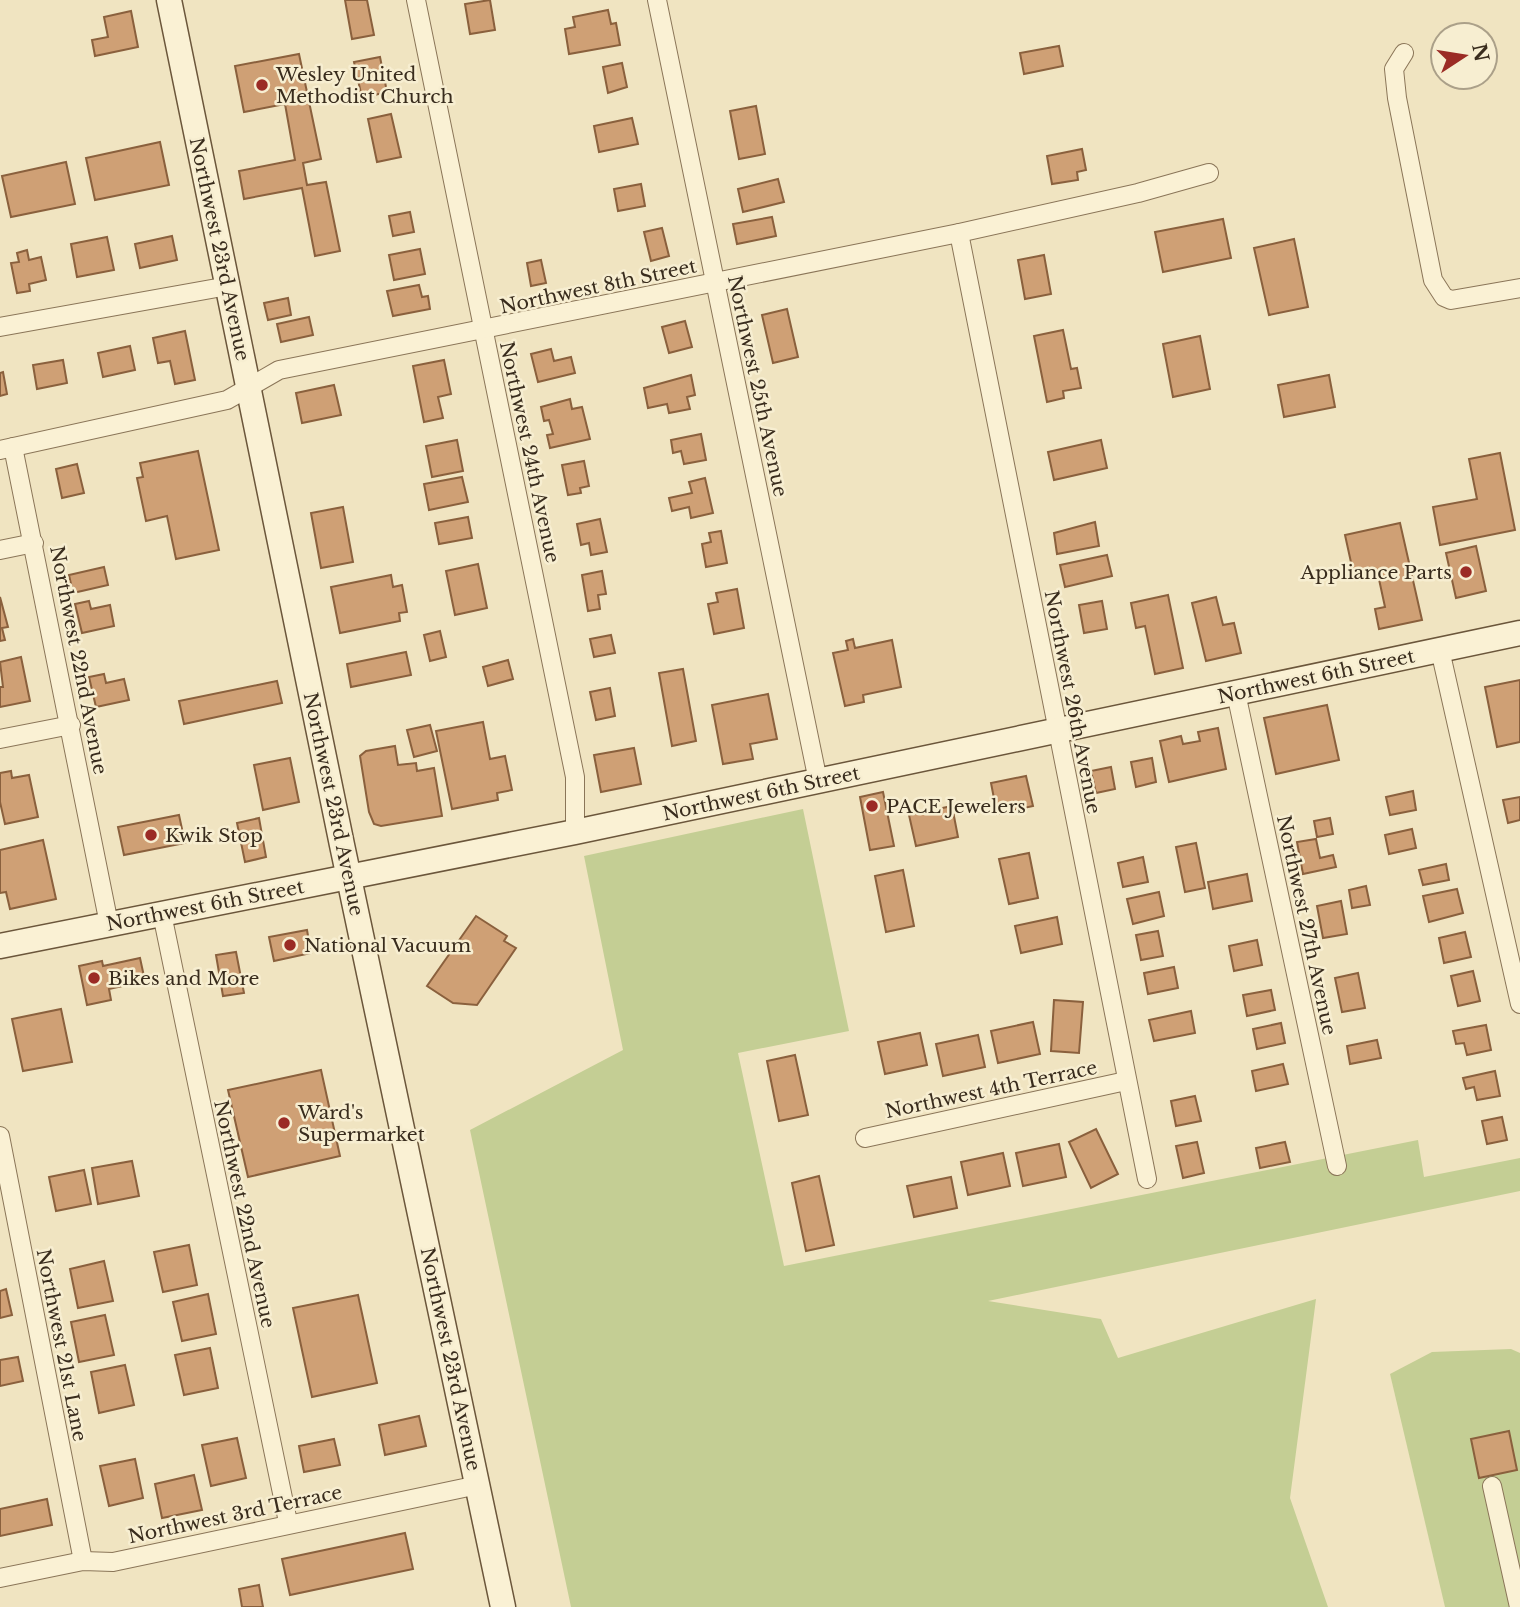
<svg xmlns="http://www.w3.org/2000/svg" width="1520" height="1607" viewBox="0 0 1520 1607" font-family="'Libre Baskerville',serif">
<style>
.green{fill:#c4ce94}
.building{fill:#cfa075;stroke:#8a603d;stroke-width:2}
.lines{fill:none;stroke-linecap:round;stroke-linejoin:round}
.minor-casing{stroke:#8a7558;stroke-width:20}
.secondary-casing{stroke:#6b563b;stroke-width:27}
.minor{stroke:#faf1d4;stroke-width:18}
.secondary{stroke:#faf1d4;stroke-width:24}
.poi-dot{fill:#9b2b25;stroke:#f7eed1;stroke-width:2.5}
.labels{text-anchor:middle;stroke-width:5;stroke-linejoin:round;paint-order:stroke}
.poi-label{font-size:19px;fill:#392c1d;stroke:#f7eed1;text-anchor:start}
.street-label{font-size:19px;fill:#392c1d;stroke:#f7eed1}
</style>
<rect width="100%" height="100%" fill="#f0e4c1"/>
<g class="green">
<path d="M803 809 849 1031 738 1053 784 1266 1418 1140 1424 1177 1520 1158V1191L988 1301 1101 1319 1118 1358 1316 1299 1290 1498 1328 1607H571L470 1130 623 1050 584 856Z"/>
<path d="M1511 1349 1520 1353V1607H1445L1390 1374 1432 1352Z"/>
</g>
<g class="building">
<path d="M345 0H367L374 35 352 39Z"/>
<path d="M490 0 495 30 470 34 465 4Z"/>
<path d="M608 10 611 24 616 23 620 45 569 54 565 29 575 27 573 17Z"/>
<path d="M131 11 138 47 95 56 92 40 108 37 104 17Z"/>
<path d="M1059 46 1063 66 1024 74 1020 53Z"/>
<path d="M299 54 321 159 303 163 307 185 326 182 340 251 315 256 302 188 244 199 239 171 295 160 285 104 244 112 235 66Z"/>
<path d="M380 57 387 92 362 98 354 62Z"/>
<path d="M622 63 627 87 608 93 603 67Z"/>
<path d="M756 106 765 154 739 159 730 111Z"/>
<path d="M391 114 401 157 377 162 368 119Z"/>
<path d="M632 118 638 144 599 152 594 126Z"/>
<path d="M160 142 169 185 95 200 86 158Z"/>
<path d="M1082 149 1086 170 1077 172 1078 180 1052 184 1047 156Z"/>
<path d="M66 162 75 204 11 217 2 176Z"/>
<path d="M778 179 784 202 743 212 738 189Z"/>
<path d="M641 184 645 206 618 211 614 189Z"/>
<path d="M410 212 414 232 393 236 389 216Z"/>
<path d="M772 217 776 236 737 244 733 224Z"/>
<path d="M1223 219 1231 258 1163 272 1155 232Z"/>
<path d="M662 228 669 256 651 261 644 232Z"/>
<path d="M172 236 177 260 140 268 135 244Z"/>
<path d="M107 237 114 270 77 277 71 244Z"/>
<path d="M1294 239 1308 307 1269 315 1254 248Z"/>
<path d="M420 249 425 274 394 280 389 255Z"/>
<path d="M27 250 29 260 41 257 46 280 29 284 30 291 17 293 11 263 19 262 17 253Z"/>
<path d="M1044 255 1051 294 1025 299 1018 260Z"/>
<path d="M541 260 546 283 531 286 527 263Z"/>
<path d="M419 285 422 297 428 296 430 309 393 316 387 291Z"/>
<path d="M288 298 291 315 268 320 264 303Z"/>
<path d="M787 309 798 357 773 363 762 315Z"/>
<path d="M309 317 313 335 281 342 277 324Z"/>
<path d="M685 321 692 347 669 353 662 327Z"/>
<path d="M1063 330 1071 369 1077 368 1081 388 1063 391 1064 398 1047 402 1034 336Z"/>
<path d="M185 331 195 380 175 384 170 361 158 363 153 338Z"/>
<path d="M1200 336 1210 389 1173 397 1163 344Z"/>
<path d="M130 346 135 370 103 377 98 353Z"/>
<path d="M551 349 554 361 571 357 575 373 538 382 531 354Z"/>
<path d="M63 360 67 383 37 389 33 365Z"/>
<path d="M444 360 451 394 438 397 443 418 424 422 413 366Z"/>
<path d="M3 372 7 394 0 396V373Z"/>
<path d="M691 375 695 395 687 397 690 409 669 413 667 404 648 408 644 388Z"/>
<path d="M1329 375 1335 407 1284 417 1278 385Z"/>
<path d="M334 385 341 415 302 423 296 393Z"/>
<path d="M570 399 572 409 582 407 590 439 550 448 547 435 553 434 549 420 544 421 541 407Z"/>
<path d="M701 434 706 460 684 464 681 451 673 453 671 440Z"/>
<path d="M457 440 463 471 432 477 426 446Z"/>
<path d="M1101 440 1107 468 1054 480 1048 452Z"/>
<path d="M198 451 219 550 176 559 167 516 146 521 137 478 143 477 140 463Z"/>
<path d="M1500 453 1515 530 1440 545 1433 507 1477 499 1469 459Z"/>
<path d="M584 461 589 486 580 488 581 493 568 495 562 465Z"/>
<path d="M77 464 84 493 62 498 56 469Z"/>
<path d="M462 477 468 502 429 510 424 484Z"/>
<path d="M705 478 713 513 691 518 689 507 672 511 669 498 692 493 689 482Z"/>
<path d="M343 507 353 562 321 568 311 513Z"/>
<path d="M468 517 472 538 439 544 435 523Z"/>
<path d="M600 519 607 552 591 555 589 543 581 545 577 524Z"/>
<path d="M1095 522 1099 546 1057 554 1054 533Z"/>
<path d="M1400 523 1422 620 1379 629 1375 609 1385 607 1377 570 1354 576 1345 535Z"/>
<path d="M721 531 727 563 706 567 702 544 711 542 709 533Z"/>
<path d="M1476 546 1486 591 1456 598 1446 553Z"/>
<path d="M1107 555 1112 576 1065 587 1060 565Z"/>
<path d="M478 564 487 608 455 615 446 571Z"/>
<path d="M104 567 108 585 73 593 69 575Z"/>
<path d="M602 571 606 594 598 595 600 609 588 611 582 575Z"/>
<path d="M391 575 393 587 402 585 407 612 399 613 400 621 340 633 331 587Z"/>
<path d="M737 589 744 628 714 634 708 604 718 602 716 593Z"/>
<path d="M1168 595 1183 668 1155 674 1145 626 1136 628 1131 603Z"/>
<path d="M0 597 8 627 2 628 5 640 0 641Z"/>
<path d="M1216 597 1223 625 1234 623 1241 653 1206 661 1192 603Z"/>
<path d="M89 601 91 609 110 605 114 626 82 633 75 604Z"/>
<path d="M1102 601 1107 629 1084 633 1079 605Z"/>
<path d="M440 631 446 657 430 661 424 635Z"/>
<path d="M611 635 615 653 594 657 590 639Z"/>
<path d="M853 639 855 648 892 640 901 687 863 695 864 702 845 706 833 653 848 650 846 641Z"/>
<path d="M406 652 411 675 351 687 347 664Z"/>
<path d="M21 657 30 701 0 707V687H3L0 662Z"/>
<path d="M508 660 513 679 488 686 483 667Z"/>
<path d="M683 669 696 741 672 746 659 673Z"/>
<path d="M104 674 106 683 124 679 129 700 96 707 89 677Z"/>
<path d="M1520 680V742L1497 747 1485 687Z"/>
<path d="M277 681 282 703 184 724 179 701Z"/>
<path d="M610 688 615 716 596 720 590 692Z"/>
<path d="M768 694 777 739 750 744 753 759 723 764 712 705Z"/>
<path d="M1327 705 1339 760 1276 774 1264 718Z"/>
<path d="M483 722 490 759 505 756 512 790 497 793 498 800 452 809 436 731Z"/>
<path d="M430 725 437 751 414 757 407 730Z"/>
<path d="M1218 728 1226 769 1169 782 1160 741 1181 736 1183 744 1200 741 1198 732Z"/>
<path d="M395 746 398 765 416 763 417 771 434 768 442 816 381 826 374 824 369 812 360 756 366 751Z"/>
<path d="M634 748 641 784 601 792 594 755Z"/>
<path d="M290 758 299 802 263 810 254 765Z"/>
<path d="M1152 758 1156 782 1136 787 1131 762Z"/>
<path d="M1111 767 1115 789 1096 793 1091 771Z"/>
<path d="M11 771 12 778 29 775 38 817 5 824 0 802V773Z"/>
<path d="M1026 776 1033 806 997 814 991 783Z"/>
<path d="M1413 791 1416 810 1390 815 1386 797Z"/>
<path d="M883 792 894 846 870 850 860 797Z"/>
<path d="M1520 797V820L1508 823 1503 800Z"/>
<path d="M952 806 958 837 916 846 909 815Z"/>
<path d="M179 815 185 843 124 855 118 827Z"/>
<path d="M259 818 266 857 245 862 237 823Z"/>
<path d="M1330 818 1333 834 1317 837 1314 821Z"/>
<path d="M1412 829 1416 848 1389 854 1385 835Z"/>
<path d="M1316 839 1320 858 1333 855 1336 867 1303 874 1297 842Z"/>
<path d="M43 840 56 899 10 909 6 892 0 893V850Z"/>
<path d="M1196 843 1205 888 1185 892 1176 847Z"/>
<path d="M1029 853 1038 898 1009 904 999 859Z"/>
<path d="M1143 857 1148 882 1123 887 1118 863Z"/>
<path d="M1446 864 1449 880 1423 885 1419 870Z"/>
<path d="M903 870 914 926 886 932 875 876Z"/>
<path d="M1247 874 1252 901 1213 909 1208 882Z"/>
<path d="M1366 886 1370 905 1352 908 1349 890Z"/>
<path d="M1457 889 1463 913 1429 922 1423 896Z"/>
<path d="M1159 892 1164 916 1133 924 1127 899Z"/>
<path d="M1341 901 1347 934 1323 938 1317 906Z"/>
<path d="M476 916 507 936 504 941 516 948 477 1005 453 1003 427 986Z"/>
<path d="M1057 917 1062 944 1021 953 1015 926Z"/>
<path d="M307 930 311 953 274 961 269 937Z"/>
<path d="M1158 931 1163 956 1141 960 1136 935Z"/>
<path d="M1465 932 1471 957 1444 963 1439 938Z"/>
<path d="M1257 940 1262 965 1234 971 1229 946Z"/>
<path d="M236 952 244 993 223 996 216 955Z"/>
<path d="M140 958 145 981 109 989 111 1000 87 1005 79 966 102 961 103 966Z"/>
<path d="M1174 967 1178 988 1148 994 1144 973Z"/>
<path d="M1473 971 1480 1001 1458 1006 1451 976Z"/>
<path d="M1358 973 1365 1008 1342 1012 1335 978Z"/>
<path d="M1271 990 1275 1010 1247 1016 1243 995Z"/>
<path d="M1054 1000 1083 1002 1079 1053 1051 1051Z"/>
<path d="M61 1009 72 1062 23 1071 12 1019Z"/>
<path d="M1191 1011 1195 1033 1154 1041 1149 1020Z"/>
<path d="M1033 1022 1040 1054 998 1063 991 1031Z"/>
<path d="M1281 1023 1285 1043 1257 1049 1253 1029Z"/>
<path d="M1486 1025 1491 1050 1467 1055 1464 1043 1456 1044 1453 1031Z"/>
<path d="M920 1033 927 1065 885 1074 878 1042Z"/>
<path d="M978 1035 985 1067 943 1076 936 1044Z"/>
<path d="M1377 1040 1381 1058 1350 1064 1347 1046Z"/>
<path d="M795 1055 808 1115 779 1121 767 1061Z"/>
<path d="M1283 1064 1288 1084 1256 1091 1252 1071Z"/>
<path d="M321 1070 340 1156 248 1177 228 1090Z"/>
<path d="M1495 1071 1500 1096 1477 1100 1474 1087 1466 1089 1463 1078Z"/>
<path d="M1195 1096 1201 1121 1176 1126 1171 1101Z"/>
<path d="M1502 1117 1507 1140 1487 1144 1482 1121Z"/>
<path d="M1096 1129 1118 1174 1091 1188 1069 1142Z"/>
<path d="M1197 1142 1204 1173 1183 1178 1176 1146Z"/>
<path d="M1285 1142 1290 1162 1260 1168 1256 1148Z"/>
<path d="M1059 1144 1066 1177 1023 1186 1016 1153Z"/>
<path d="M1003 1153 1010 1186 968 1195 961 1162Z"/>
<path d="M132 1161 139 1196 98 1204 92 1168Z"/>
<path d="M84 1170 91 1204 56 1211 49 1177Z"/>
<path d="M819 1176 834 1245 806 1251 792 1183Z"/>
<path d="M951 1177 957 1208 914 1217 907 1186Z"/>
<path d="M189 1245 197 1285 163 1292 154 1252Z"/>
<path d="M104 1261 113 1301 78 1308 70 1269Z"/>
<path d="M6 1289 12 1315 0 1318V1291Z"/>
<path d="M208 1294 216 1334 182 1341 173 1302Z"/>
<path d="M358 1295 377 1383 312 1397 293 1308Z"/>
<path d="M105 1315 114 1355 79 1362 71 1322Z"/>
<path d="M210 1348 218 1388 184 1395 175 1355Z"/>
<path d="M18 1357 23 1381 0 1386V1360Z"/>
<path d="M125 1365 134 1405 99 1413 91 1372Z"/>
<path d="M419 1416 426 1446 385 1455 379 1425Z"/>
<path d="M1509 1431 1517 1470 1479 1478 1471 1439Z"/>
<path d="M237 1438 246 1478 211 1486 202 1445Z"/>
<path d="M334 1439 340 1465 304 1472 299 1446Z"/>
<path d="M135 1459 143 1498 109 1506 100 1466Z"/>
<path d="M194 1475 202 1510 162 1518 155 1484Z"/>
<path d="M47 1499 52 1525 0 1536V1509Z"/>
<path d="M405 1533 413 1569 290 1595 282 1559Z"/>
<path d="M259 1585 263 1607H242L239 1589Z"/>
</g>
<g class="lines">
<defs>
<g id="minor">
<path d="M416 0 575 777V832"/>
<path d="M657 0 818 781"/>
<path d="M1404 53 1394 69 1397 98 1433 280 1444 297 1451 300 1520 288"/>
<path d="M959 233 1147 1179"/>
<path d="M0 327 228 286"/>
<path d="M13 447 109 924"/>
<path d="M0 450 227 400 279 370 959 233 1138 193 1209 173"/>
<path d="M0 550 34 543"/>
<path d="M1440 650 1520 1004"/>
<path d="M1236 693 1337 1166"/>
<path d="M0 739 71 725"/>
<path d="M162 914 288 1522"/>
<path d="M0 1136 83 1561"/>
<path d="M865 1138 1126 1081"/>
<path d="M1492 1486 1519 1607"/>
<path d="M0 1578 83 1561 113 1562 478 1485"/>
</g>
<g id="secondary">
<path d="M169 0 342 845 503 1607"/>
<path d="M0 946 575 832 1520 633"/>
</g>
</defs>
<use href="#minor" class="minor-casing"/>
<use href="#secondary" class="secondary-casing"/>
<use href="#minor" class="minor"/>
<use href="#secondary" class="secondary"/>
</g>
<g class="poi-dot">
<circle cx="262" cy="85" r="7"/>
<circle cx="1466" cy="572" r="7"/>
<circle cx="872" cy="806" r="7"/>
<circle cx="151" cy="835" r="7"/>
<circle cx="290" cy="945" r="7"/>
<circle cx="94" cy="978" r="7"/>
<circle cx="284" cy="1123" r="7"/>
</g>
<g class="labels">
<g class="poi-label">
<text x="276" y="81">Wesley United<tspan x="276" dy="22">Methodist Church</tspan></text>
<text x="1452" y="579" text-anchor="end">Appliance Parts</text>
<text x="886" y="813">PACE Jewelers</text>
<text x="165" y="842">Kwik Stop</text>
<text x="304" y="952">National Vacuum</text>
<text x="108" y="985">Bikes and More</text>
<text x="298" y="1119">Ward's<tspan x="298" dy="22">Supermarket</tspan></text>
</g>
<g class="street-label">
<text transform="translate(220 249) rotate(78)" y="7">Northwest 23rd Avenue</text>
<text transform="translate(598 286) rotate(-12)" y="7">Northwest 8th Street</text>
<text transform="translate(758 386) rotate(78)" y="7">Northwest 25th Avenue</text>
<text transform="translate(530 452) rotate(78)" y="7">Northwest 24th Avenue</text>
<text transform="translate(79 660) rotate(79)" y="7">Northwest 22nd Avenue</text>
<text transform="translate(1316 676) rotate(-12)" y="7">Northwest 6th Street</text>
<text transform="translate(1073 702) rotate(79)" y="7">Northwest 26th Avenue</text>
<text transform="translate(761 793) rotate(-12)" y="7">Northwest 6th Street</text>
<text transform="translate(334 804) rotate(78)" y="7">Northwest 23rd Avenue</text>
<text transform="translate(205 905) rotate(-11)" y="7">Northwest 6th Street</text>
<text transform="translate(1307 925) rotate(78)" y="7">Northwest 27th Avenue</text>
<text transform="translate(991 1089) rotate(-12)" y="7">Northwest 4th Terrace</text>
<text transform="translate(245 1214) rotate(78)" y="7">Northwest 22nd Avenue</text>
<text transform="translate(62 1345) rotate(79)" y="7">Northwest 21st Lane</text>
<text transform="translate(451 1359) rotate(78)" y="7">Northwest 23rd Avenue</text>
<text transform="translate(235 1514) rotate(-12)" y="7">Northwest 3rd Terrace</text>
</g>
</g>
<g transform="translate(1464 56) rotate(78)"><circle r="33" fill="#f7eed1" stroke="#aba089" stroke-width="2"/>
<path d="M0-5L12 26L0 18L-12 26Z" fill="#9b2b25"/>
<text y="-10" font-size="19" font-weight="bold" text-anchor="middle" fill="#392c1d">N</text>
</g>
</svg>
